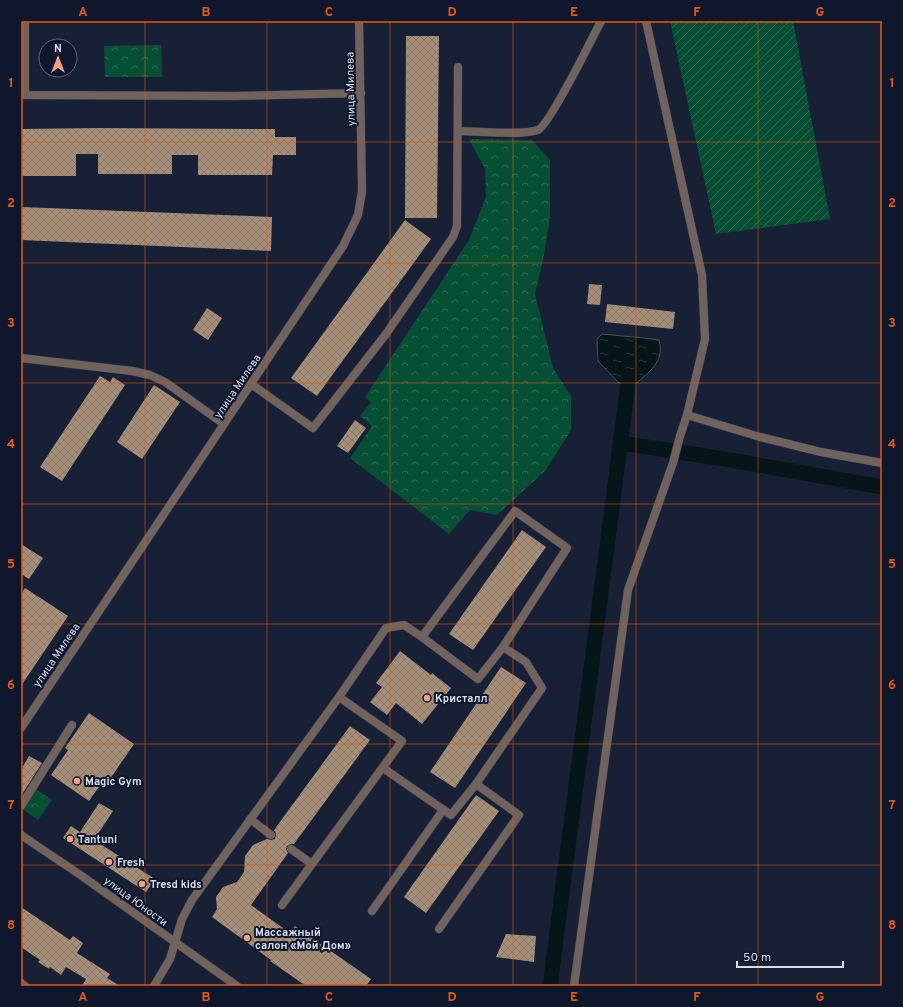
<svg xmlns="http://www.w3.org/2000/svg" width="903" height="1007" viewBox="0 0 903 1007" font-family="Overpass,sans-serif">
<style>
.park{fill:url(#park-crowns)}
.garden{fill:url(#garden-furrows)}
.water{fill:url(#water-ripples);stroke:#445258}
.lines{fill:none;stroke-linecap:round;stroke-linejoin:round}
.canal{stroke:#061618;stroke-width:15}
.building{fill:url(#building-cross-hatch)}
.service-casing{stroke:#333a4f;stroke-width:9}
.minor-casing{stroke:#333a4f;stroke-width:9}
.tertiary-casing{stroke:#333a4f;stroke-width:9}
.service{stroke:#70635d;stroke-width:8}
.minor{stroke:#70635d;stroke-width:8}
.tertiary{stroke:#70635d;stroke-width:8}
.grid{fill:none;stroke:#e8590c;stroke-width:1;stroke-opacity:0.55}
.poi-dot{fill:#f1a17d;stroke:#0f172c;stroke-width:1.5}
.labels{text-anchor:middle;stroke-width:4;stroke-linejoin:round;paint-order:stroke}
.street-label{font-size:11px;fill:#d6ddec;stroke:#0f172c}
.poi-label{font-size:11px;font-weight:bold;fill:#d6ddec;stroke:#0f172c;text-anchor:start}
.neatline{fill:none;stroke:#e8590c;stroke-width:1.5}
.grid-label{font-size:13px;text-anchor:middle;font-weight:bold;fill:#e8590c}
</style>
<defs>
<pattern id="park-crowns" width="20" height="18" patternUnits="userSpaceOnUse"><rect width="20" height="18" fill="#055034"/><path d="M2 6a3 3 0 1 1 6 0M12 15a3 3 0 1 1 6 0" fill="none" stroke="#296952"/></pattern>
<pattern id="garden-furrows" width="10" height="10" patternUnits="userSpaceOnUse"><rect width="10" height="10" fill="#055034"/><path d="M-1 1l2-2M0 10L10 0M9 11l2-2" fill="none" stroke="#296952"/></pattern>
<pattern id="water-ripples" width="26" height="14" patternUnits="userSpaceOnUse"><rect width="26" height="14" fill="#061618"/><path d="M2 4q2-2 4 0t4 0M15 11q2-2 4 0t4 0" fill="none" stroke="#2a373a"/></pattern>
<pattern id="building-cross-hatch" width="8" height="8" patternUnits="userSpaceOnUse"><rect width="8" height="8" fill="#a68e77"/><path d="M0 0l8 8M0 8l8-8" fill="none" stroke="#877769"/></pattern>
</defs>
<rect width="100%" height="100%" fill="#182036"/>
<g class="park">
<path d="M161 45 162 77H105L104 46Z"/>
<path d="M469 139 532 140 550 160V218L543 260 535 294 553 368 571 396V430L546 470 497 515 470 510 449 534 350 458 372 426 360 416 371 402 365 397 469 240 486 197 485 169Z"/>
<path d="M34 788 52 800 38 820 21 808Z"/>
</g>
<path class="garden" d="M670 21H793L830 219 716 234Z"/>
<path class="water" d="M602 334 644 338 659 340C665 361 649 373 635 384L619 383 598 361 597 339Z"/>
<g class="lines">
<g class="canal">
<path d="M621 443 731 460 882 487"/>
<path d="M550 986 628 384"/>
</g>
</g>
<g class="building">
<path d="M406 36H439L437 218H405Z"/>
<path d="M95 128 275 129V137H296V155H273L272 175H198V155H172V174H98V154H76V176H21V129Z"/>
<path d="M22 207 272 217 271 251 21 240Z"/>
<path d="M405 220 431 239 317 396 291 378Z"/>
<path d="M589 284 602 285 600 305 587 304Z"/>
<path d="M607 304 675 312 673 329 605 322Z"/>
<path d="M207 308 222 318 208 340 193 330Z"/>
<path d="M100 376 110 382 113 377 125 385 62 481 40 467Z"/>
<path d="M154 385 180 402 142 459 117 442Z"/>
<path d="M355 420 366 428 348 453 337 446Z"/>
<path d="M522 530 546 547 473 650 449 634Z"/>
<path d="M21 544 43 558 29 579 21 574Z"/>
<path d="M25 588 68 616 21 686V594Z"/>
<path d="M400 651 431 675 432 673 451 688 422 724 396 703 387 715 370 702 382 687 376 683Z"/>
<path d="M501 667 526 683 455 788 430 772Z"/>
<path d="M89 713 134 744 110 779 106 777 89 801 51 775 68 750 65 748Z"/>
<path d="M350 726 370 740 294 844H291L287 846 286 849 288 853 251 905 290 933 295 926 371 979 366 986H306L270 961 271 960 212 917 217 909 216 897 223 887 237 882 244 872 245 856 253 845 267 839 271 840 275 839 276 833 274 830Z"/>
<path d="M29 756 42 763 21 796V770Z"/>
<path d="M476 795 499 811 426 913 404 897Z"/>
<path d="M99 803 113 811 94 840 155 879 146 892 63 838 71 826 80 832Z"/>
<path d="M21 907 70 940 73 936 83 943 77 953 110 974 107 978 120 986H82L86 979 66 967 61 975 50 967 49 969 38 962 40 960 21 947Z"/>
<path d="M506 934 536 936 534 962 496 957Z"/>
</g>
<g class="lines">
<defs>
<g id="service">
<path d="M25 21V95L234 96 361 93"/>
<path d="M458 131C477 131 521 136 538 130 549 125 593 37 601 21"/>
<path d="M21 358 132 371 150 375 165 382 224 424"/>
<path d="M251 384 313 428 386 334 453 237 457 226 458 67"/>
<path d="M383 768 451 815 476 784 542 688 526 662 503 647"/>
<path d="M21 806 72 725"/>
<path d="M250 819 271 835"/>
<path d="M291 849 312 864 402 741 339 697"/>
<path d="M282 905 312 864"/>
<path d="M372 911 443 810"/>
<path d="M439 929 519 815 476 784"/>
<path d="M21 983 25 986"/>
<path d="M154 986 170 959 182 919 192 900 339 697 386 628 404 625 422 637 478 679 503 647 567 548 515 511 422 637"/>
</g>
<g id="minor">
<path d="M687 415 760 437 821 452 882 463"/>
<path d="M21 728 343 246 358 215 362 191 359 21"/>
<path d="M21 835 79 874 237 986"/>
</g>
<path id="tertiary" d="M574 986 628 590 673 463 680 436 687 415 705 339 702 275 646 21"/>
</defs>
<use href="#service" class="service-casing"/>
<use href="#minor" class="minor-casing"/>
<use href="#tertiary" class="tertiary-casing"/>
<use href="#service" class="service"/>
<use href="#minor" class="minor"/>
<use href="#tertiary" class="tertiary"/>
</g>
<path class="grid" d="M145 21V986M267 21V986M390 21V986M513 21V986M636 21V986M758 21V986M21 142H882M21 263H882M21 383H882M21 504H882M21 624H882M21 744H882M21 865H882"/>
<g class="poi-dot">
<circle cx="427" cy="698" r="4"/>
<circle cx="77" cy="781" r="4"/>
<circle cx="70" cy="839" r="4"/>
<circle cx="109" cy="862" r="4"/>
<circle cx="142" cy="884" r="4"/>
<circle cx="247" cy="938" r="4"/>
</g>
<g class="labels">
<g class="street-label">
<text transform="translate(350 89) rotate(-91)" y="4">улица Милева</text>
<text transform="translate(237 386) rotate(-56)" y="4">улица Милева</text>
<text transform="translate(56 655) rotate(-56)" y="4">улица Милева</text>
<text transform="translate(136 901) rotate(36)" y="4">улица Юности</text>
</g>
<g class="poi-label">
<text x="435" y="702">Кристалл</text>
<text x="85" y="785">Magic Gym</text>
<text x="78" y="843">Tantuni</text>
<text x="117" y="866">Fresh</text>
<text x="150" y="888">Tresd kids</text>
<text x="255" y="936">Массажный<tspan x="255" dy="13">салон «Мой Дом»</tspan></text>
</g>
</g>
<rect width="903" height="1007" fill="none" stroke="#0f172c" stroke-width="44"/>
<g transform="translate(58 58)"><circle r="19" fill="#0f172c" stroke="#5f6679"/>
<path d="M0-3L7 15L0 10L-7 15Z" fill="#f1a17d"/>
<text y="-6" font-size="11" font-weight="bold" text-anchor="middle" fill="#d6ddec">N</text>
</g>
<path d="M737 961v6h106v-6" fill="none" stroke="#d6ddec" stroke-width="2"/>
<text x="743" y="961" font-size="12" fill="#d6ddec" stroke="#0f172c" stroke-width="3" paint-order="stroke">50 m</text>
<rect x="22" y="22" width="859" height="963" class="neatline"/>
<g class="grid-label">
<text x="83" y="16">A</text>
<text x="206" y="16">B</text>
<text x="329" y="16">C</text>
<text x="452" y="16">D</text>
<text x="574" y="16">E</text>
<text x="697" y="16">F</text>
<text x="820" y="16">G</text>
<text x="11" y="87">1</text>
<text x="892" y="87">1</text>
<text x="11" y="207">2</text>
<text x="892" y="207">2</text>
<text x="11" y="327">3</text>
<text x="892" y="327">3</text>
<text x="11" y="448">4</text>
<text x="892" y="448">4</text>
<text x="11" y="568">5</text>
<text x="892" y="568">5</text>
<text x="11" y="689">6</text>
<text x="892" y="689">6</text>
<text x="11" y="809">7</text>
<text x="892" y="809">7</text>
<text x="11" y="929">8</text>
<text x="892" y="929">8</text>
<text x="83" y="1001">A</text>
<text x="206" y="1001">B</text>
<text x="329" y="1001">C</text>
<text x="452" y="1001">D</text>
<text x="574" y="1001">E</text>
<text x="697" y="1001">F</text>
<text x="820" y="1001">G</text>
</g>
</svg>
